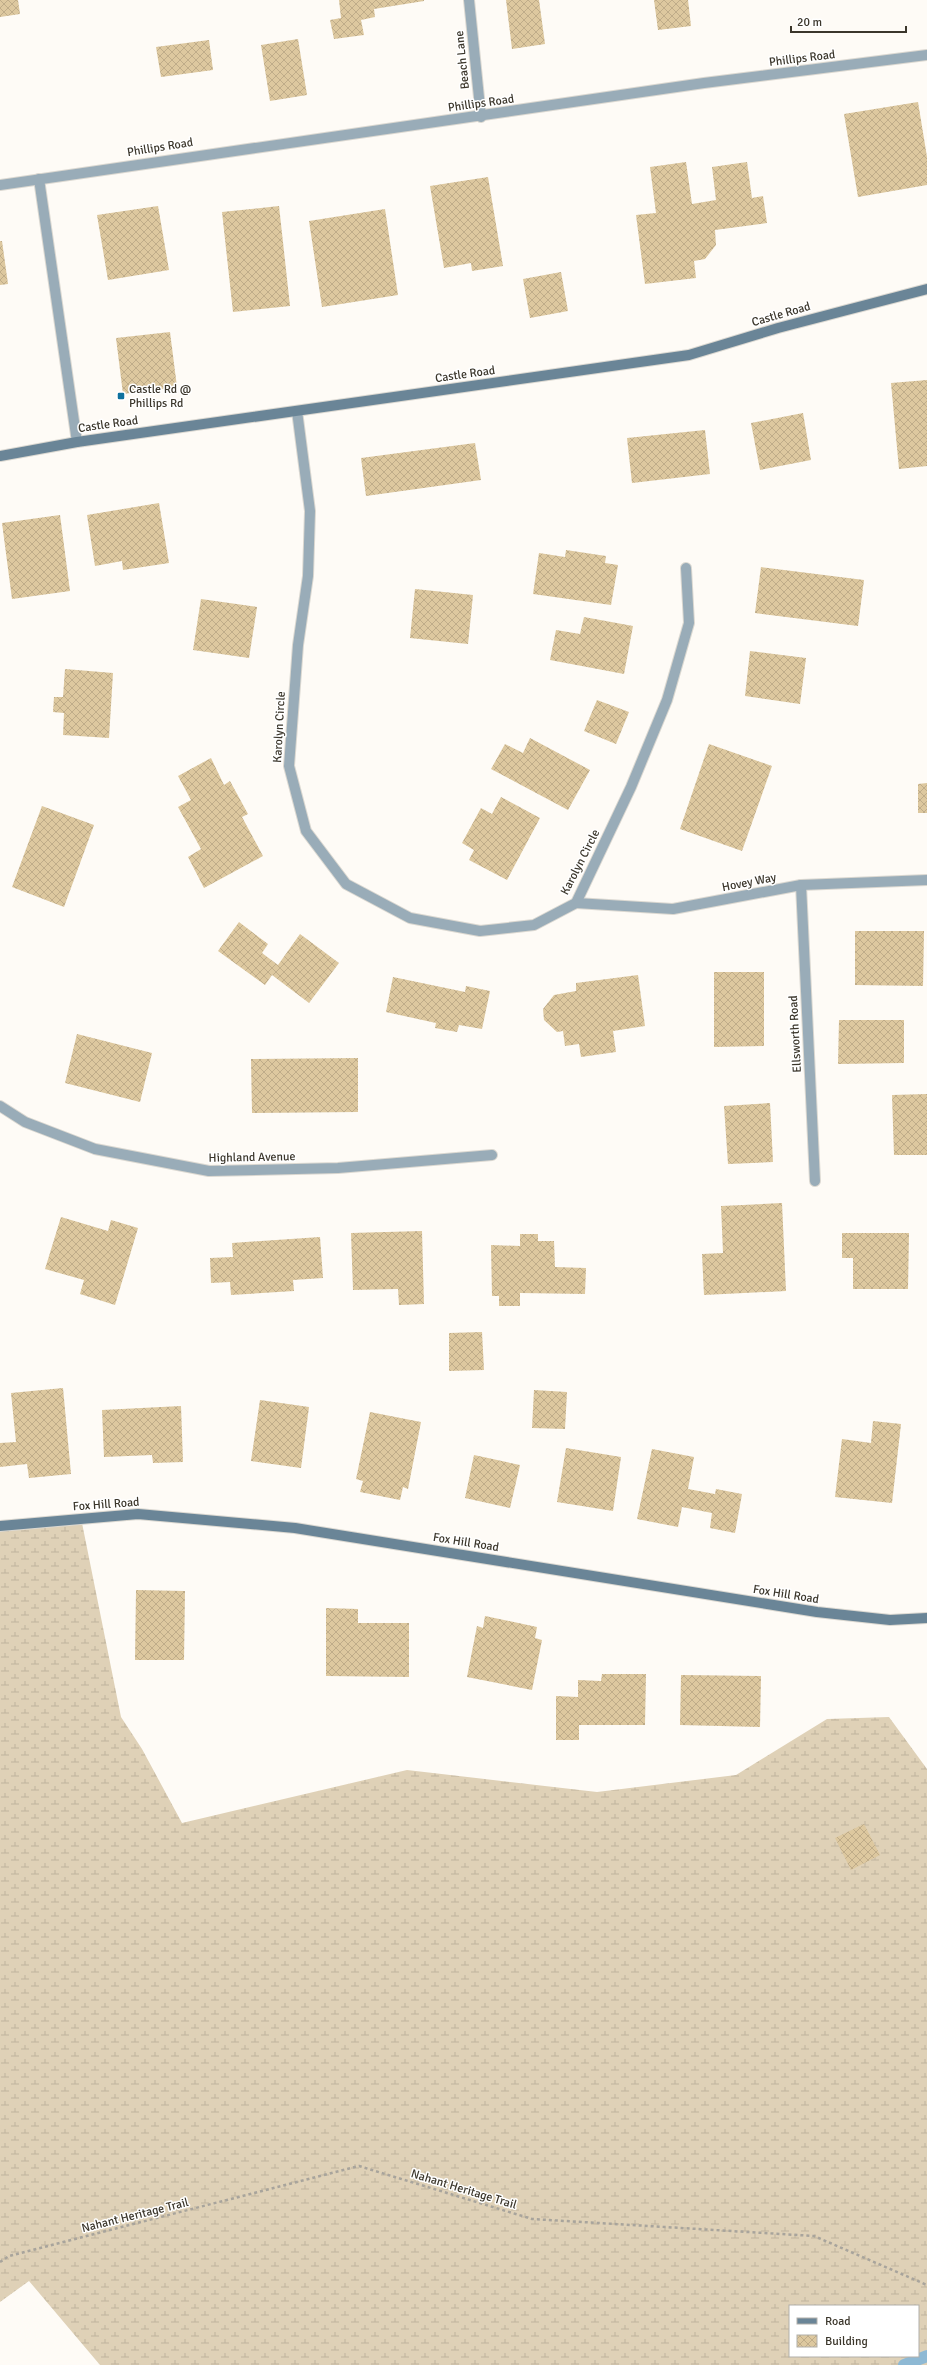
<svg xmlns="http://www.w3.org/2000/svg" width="927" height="2365" viewBox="0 0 927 2365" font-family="Signika,sans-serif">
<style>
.wetland{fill:url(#wetland-marsh);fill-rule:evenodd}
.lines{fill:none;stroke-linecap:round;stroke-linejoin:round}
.stream{stroke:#8eb9d4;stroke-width:12}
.building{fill:url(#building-cross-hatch)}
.street-casing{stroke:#dbd8d1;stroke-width:12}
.secondary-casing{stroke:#dbd8d1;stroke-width:12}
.path{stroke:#a8a49c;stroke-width:2.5;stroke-dasharray:3 3;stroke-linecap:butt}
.street{stroke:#99acb8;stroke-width:10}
.secondary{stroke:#6a8597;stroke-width:10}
.poi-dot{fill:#0e719e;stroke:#fff;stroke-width:1.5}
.labels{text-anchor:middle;stroke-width:3;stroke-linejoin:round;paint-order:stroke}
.street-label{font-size:12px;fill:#3b362b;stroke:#fff}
.poi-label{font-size:12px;fill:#3b362b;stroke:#fff;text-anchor:start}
</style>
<defs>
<pattern id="wetland-marsh" width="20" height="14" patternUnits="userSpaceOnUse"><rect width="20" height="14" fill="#dfd1b7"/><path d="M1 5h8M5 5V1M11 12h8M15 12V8" fill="none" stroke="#c0b49e"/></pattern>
<pattern id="building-cross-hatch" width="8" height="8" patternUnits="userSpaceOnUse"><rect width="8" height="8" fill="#ddc89f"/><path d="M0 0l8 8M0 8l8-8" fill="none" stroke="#bfac89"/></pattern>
</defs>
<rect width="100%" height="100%" fill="#fefbf6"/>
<path class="wetland" d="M81 1518 121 1717 142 1749 182 1823 407 1770 597 1792 736 1775 827 1719 889 1717 927 1769V2365H100L29 2281 0 2302V1528ZM790 2306H918V2356H790Z"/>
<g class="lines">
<path class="stream" d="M904 2365 927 2356"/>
</g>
<g class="building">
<path d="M0 0H18L20 14 0 17Z"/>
<path d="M339 0H424V1L374 9 375 17 361 20 364 35 334 39 330 20 341 18Z"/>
<path d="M506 0H539L545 44 512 49Z"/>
<path d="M654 0H688L691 26 658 30Z"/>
<path d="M298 39 307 95 270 101 261 45Z"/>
<path d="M209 40 213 70 161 77 156 47Z"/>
<path d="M918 102 927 157V185L858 197 844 114Z"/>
<path d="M686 162 692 204 716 200 712 167 747 162 752 198 763 196 767 223 715 230 716 245 705 259 694 261 696 278 645 284 636 215 656 213 650 167Z"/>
<path d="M488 177 503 266 472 271 471 263 444 268 430 186Z"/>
<path d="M158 206 169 270 108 280 97 215Z"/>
<path d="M279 206 290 306 233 312 222 212Z"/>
<path d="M385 209 398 295 322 307 309 221Z"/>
<path d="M0 241H2L8 284 0 285Z"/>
<path d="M561 272 568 311 530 318 523 279Z"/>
<path d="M170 332 177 387 123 394 116 338Z"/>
<path d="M927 380V466L899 469 891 383Z"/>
<path d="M803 413 811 460 760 470 751 423Z"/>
<path d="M705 430 710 474 632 483 627 438Z"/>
<path d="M475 443 481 480 366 496 361 458Z"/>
<path d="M159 503 169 563 123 570 122 561 95 566 87 515Z"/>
<path d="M60 515 70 591 12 599 2 523Z"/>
<path d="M566 550 606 556 605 563 618 565 611 605 533 594 539 553 565 557Z"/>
<path d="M761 567 864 580 858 626 755 613Z"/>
<path d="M415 589 473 595 468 644 410 638Z"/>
<path d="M201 599 257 607 249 658 193 650Z"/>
<path d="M584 617 633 626 624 674 550 660 556 630 580 634Z"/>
<path d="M750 651 806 658 800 704 745 696Z"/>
<path d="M65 669 113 673 109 738 63 735 64 713 53 712 54 697H63Z"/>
<path d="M597 700 629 712 616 744 584 731Z"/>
<path d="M530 738 590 770 568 810 491 769 505 744 523 753Z"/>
<path d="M709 744 772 766 742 851 680 829Z"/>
<path d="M211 758 224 785 230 781 248 814 242 817 263 856 204 888 188 857 201 849 178 807 191 800 178 776Z"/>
<path d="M927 783V813H918V784Z"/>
<path d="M501 797 540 818 507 880 469 860 474 850 462 843 481 808 492 814Z"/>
<path d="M42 806 94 825 64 907 12 887Z"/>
<path d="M239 922 268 944 262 953 278 965 300 934 339 963 309 1003 272 975 265 985 218 951Z"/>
<path d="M855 931H924L923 986 855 985Z"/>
<path d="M714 972H764V1046L714 1047Z"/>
<path d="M638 975 645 1026 613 1031 616 1052 581 1057 579 1044 565 1046 563 1031 557 1032 544 1020 543 1009 554 995 576 991V983Z"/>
<path d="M393 977 465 992 466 986 490 991 482 1029 459 1025 457 1032 435 1028 436 1023 386 1012Z"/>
<path d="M839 1020H904V1063L838 1064Z"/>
<path d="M77 1034 152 1053 140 1102 65 1083Z"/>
<path d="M358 1058V1112L252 1113 251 1059Z"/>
<path d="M927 1094V1155H894L892 1095Z"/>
<path d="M770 1103 773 1162 728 1164 724 1106Z"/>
<path d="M782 1203 786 1291 704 1295 702 1254 723 1253 721 1206Z"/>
<path d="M61 1217 108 1231 111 1220 138 1228 115 1305 80 1294 84 1280 45 1269Z"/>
<path d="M422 1231 424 1304 399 1305 398 1289 353 1290 351 1233Z"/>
<path d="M842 1233H909L908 1289H853V1258H842Z"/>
<path d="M520 1234H538V1241H554L555 1267 586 1268 585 1294 520 1293V1306H499V1296H492L491 1245 520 1246Z"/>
<path d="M320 1237 323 1278 293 1280 294 1291 231 1295 230 1282 211 1283 210 1258 233 1257 232 1243Z"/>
<path d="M482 1332 484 1370 449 1371V1333Z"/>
<path d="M63 1388 71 1474 29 1478 27 1464 0 1467V1443L16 1442 11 1393Z"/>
<path d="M534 1390 567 1392 565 1429 532 1428Z"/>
<path d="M260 1400 309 1407 301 1468 251 1461Z"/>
<path d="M181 1406 183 1462 153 1463 152 1455 104 1457 102 1410Z"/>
<path d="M370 1412 421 1422 408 1489 403 1487 400 1500 360 1492 363 1481 356 1479Z"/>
<path d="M873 1421 901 1424 892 1503 835 1497 842 1439 871 1443Z"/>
<path d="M566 1448 621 1457 613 1511 557 1502Z"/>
<path d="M652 1449 694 1457 688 1489 715 1494 716 1489 742 1494 735 1533 710 1528 712 1513 682 1507 678 1527 637 1519Z"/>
<path d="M474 1455 520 1465 510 1508 465 1498Z"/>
<path d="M136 1590 185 1591 184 1660H135Z"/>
<path d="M326 1608 358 1609V1623H409V1677L326 1676Z"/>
<path d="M485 1616 537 1627 535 1638 542 1640 532 1690 467 1677 477 1626 483 1628Z"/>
<path d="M602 1674H646L645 1725H579V1740H556V1696L578 1697V1680L601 1681Z"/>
<path d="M681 1675 761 1676 760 1727 680 1725Z"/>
<path d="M864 1824 880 1855 851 1870 835 1838Z"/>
</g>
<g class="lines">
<defs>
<g id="street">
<path d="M469 0 481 117"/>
<path d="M39 179 77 442"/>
<path d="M0 185 704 83 927 55"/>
<path d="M297 411 310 511 308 576 298 645 289 766 306 831 346 884 410 918 480 931 534 925 576 903 631 787 667 700 689 623 686 568"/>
<path d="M801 885 815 1181"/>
<path d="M576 903 673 909 801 885 927 880"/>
<path d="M0 1106 25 1122 95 1149 209 1171 338 1168 492 1155"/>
</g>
<g id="secondary">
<path d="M0 456 77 442 689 355 778 328 927 289"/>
<path d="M0 1526 138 1514 295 1528 817 1612 890 1620 927 1618"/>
</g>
</defs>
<use href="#street" class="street-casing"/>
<use href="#secondary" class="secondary-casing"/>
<path class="path" d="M0 2262 9 2256 359 2166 532 2219 814 2236 927 2285"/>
<use href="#street" class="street"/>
<use href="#secondary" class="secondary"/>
</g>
<rect class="poi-dot" x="117" y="392" width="8" height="8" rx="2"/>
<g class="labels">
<g class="street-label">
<text transform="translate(802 58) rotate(-7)" y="4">Phillips Road</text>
<text transform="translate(462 60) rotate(-96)" y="4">Beach Lane</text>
<text transform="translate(481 103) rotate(-8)" y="4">Phillips Road</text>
<text transform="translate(160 147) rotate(-9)" y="4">Phillips Road</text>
<text transform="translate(781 314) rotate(-16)" y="4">Castle Road</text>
<text transform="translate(465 374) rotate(-8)" y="4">Castle Road</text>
<text transform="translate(108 424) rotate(-8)" y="4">Castle Road</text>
<text transform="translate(279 727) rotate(-87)" y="4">Karolyn Circle</text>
<text transform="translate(580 862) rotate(-63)" y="4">Karolyn Circle</text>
<text transform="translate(749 882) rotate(-11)" y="4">Hovey Way</text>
<text transform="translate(795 1034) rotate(-93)" y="4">Ellsworth Road</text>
<text transform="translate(252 1157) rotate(-1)" y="4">Highland Avenue</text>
<text transform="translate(106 1504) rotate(-4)" y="4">Fox Hill Road</text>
<text transform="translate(466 1542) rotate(9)" y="4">Fox Hill Road</text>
<text transform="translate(786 1594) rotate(9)" y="4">Fox Hill Road</text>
<text transform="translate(464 2189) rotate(17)" y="4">Nahant Heritage Trail</text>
<text transform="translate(135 2215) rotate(-14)" y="4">Nahant Heritage Trail</text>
</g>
<g class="poi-label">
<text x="129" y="393">Castle Rd @<tspan x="129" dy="14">Phillips Rd</tspan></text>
</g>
</g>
<rect x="789" y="2305" width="130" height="52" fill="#ffffff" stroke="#b1afaa"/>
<rect x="797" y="2318" width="20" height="6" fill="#6a8597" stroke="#b1afaa"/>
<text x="825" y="2325" font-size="12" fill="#3b362b">Road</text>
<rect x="797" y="2335" width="20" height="12" fill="url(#building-cross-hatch)" stroke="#b1afaa"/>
<text x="825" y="2345" font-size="12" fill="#3b362b">Building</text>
<path d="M791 26v6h115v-6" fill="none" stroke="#3b362b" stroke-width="2"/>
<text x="797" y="26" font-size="12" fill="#3b362b" stroke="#ffffff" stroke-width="3" paint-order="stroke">20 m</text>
</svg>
